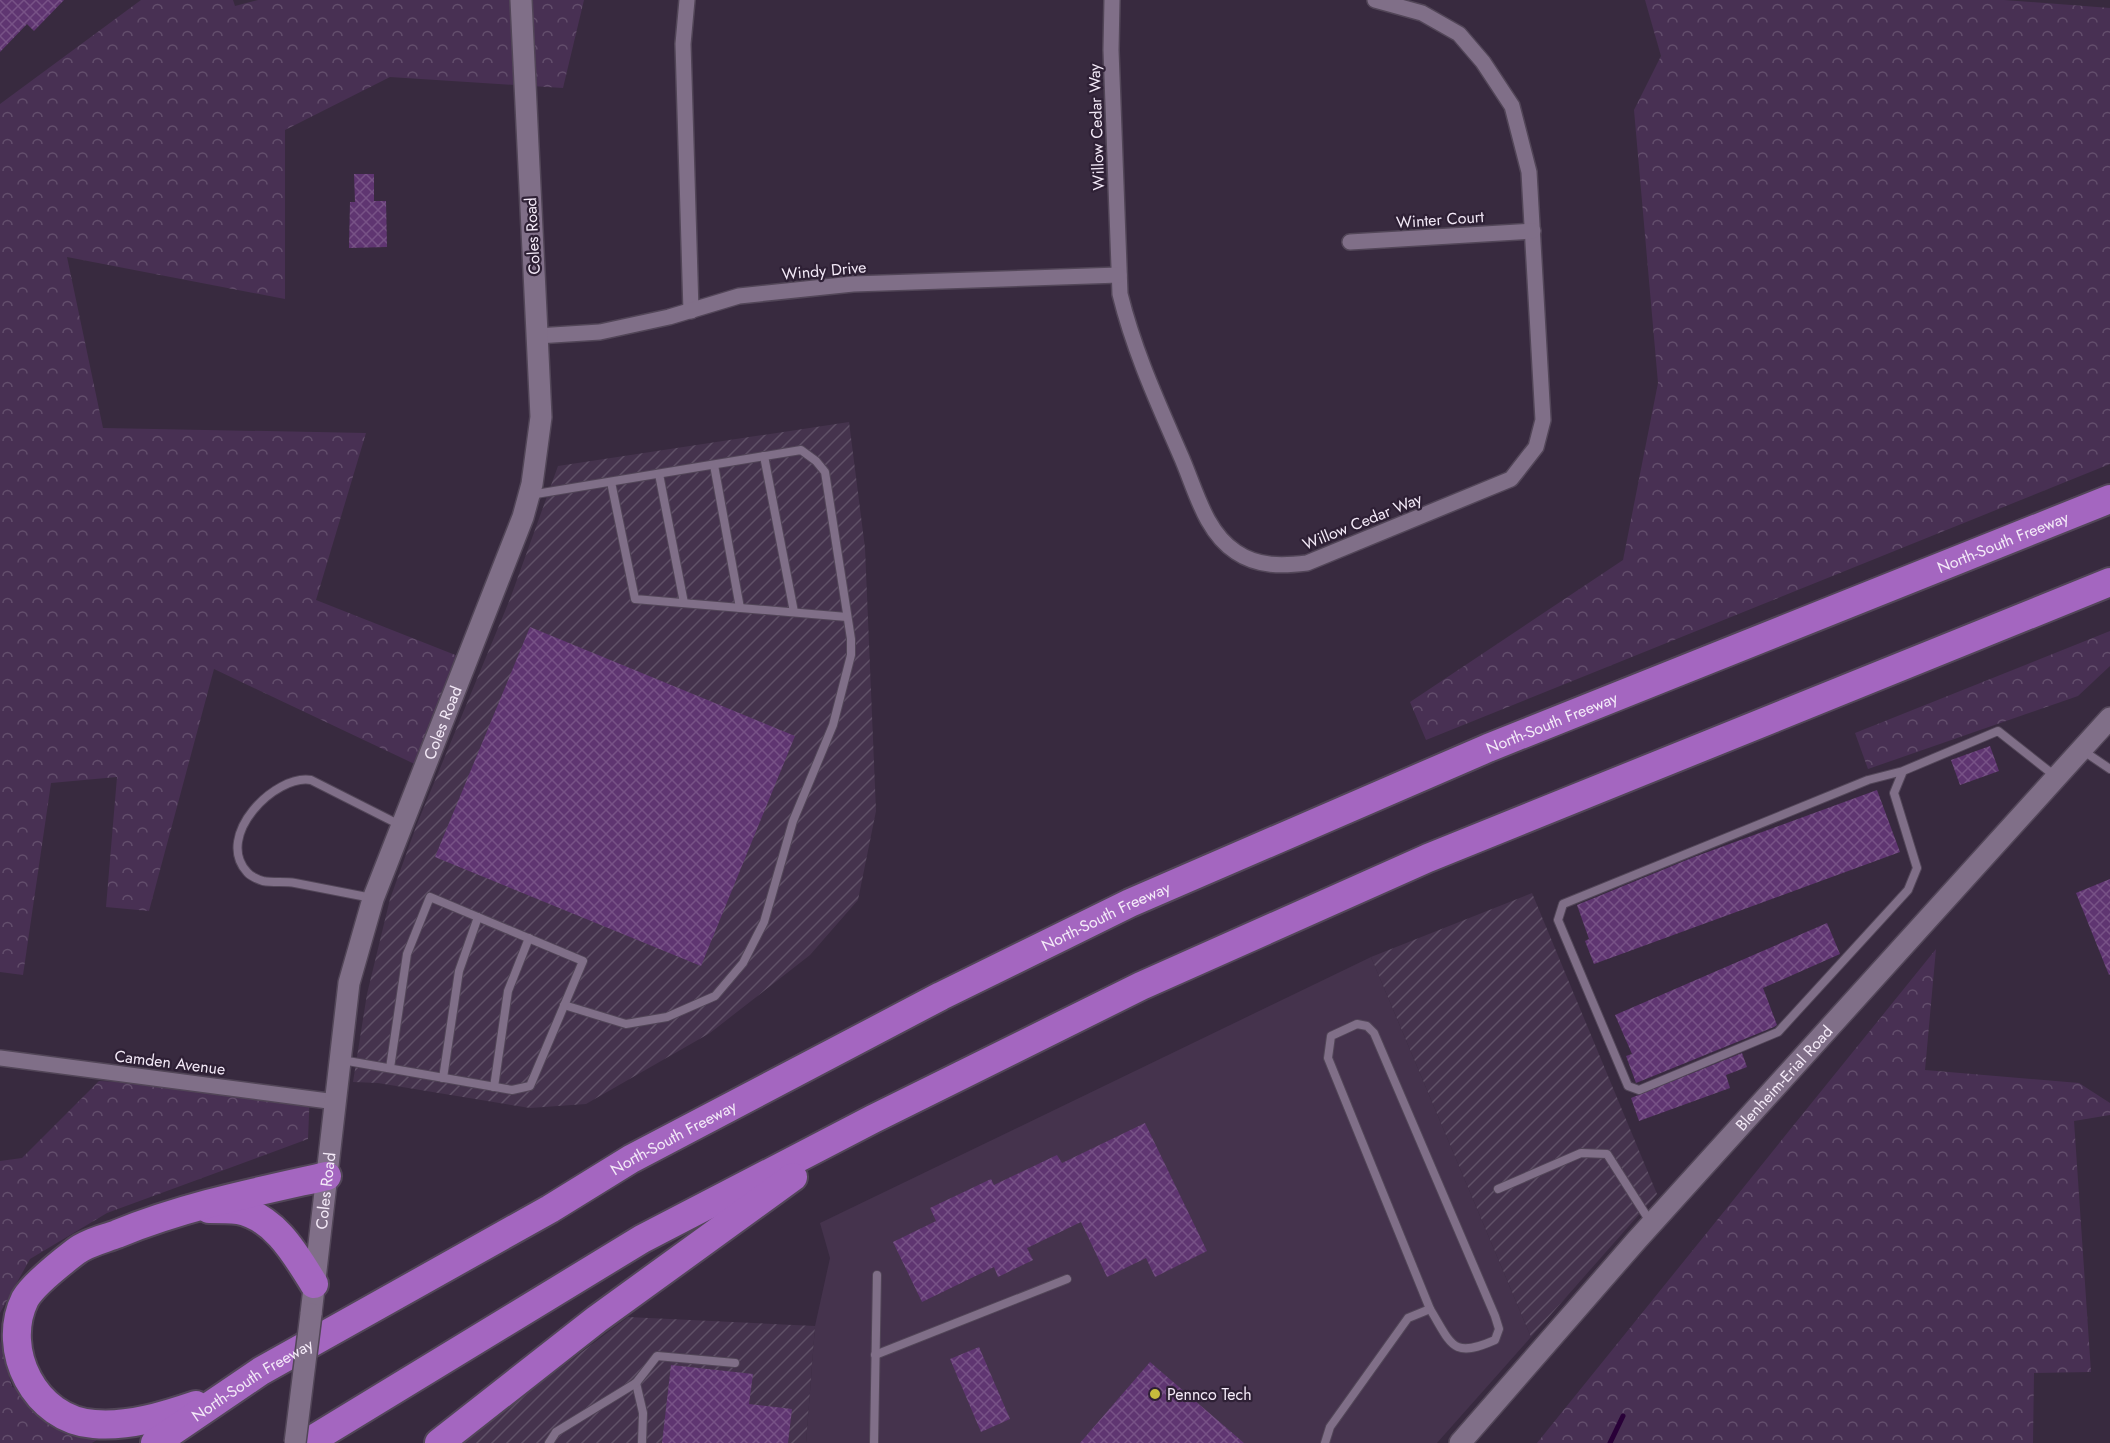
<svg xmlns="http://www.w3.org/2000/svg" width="2110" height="1443" viewBox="0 0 2110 1443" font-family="Jost,sans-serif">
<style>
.built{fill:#45334d}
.industrial{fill:url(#industrial-furrows)}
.forest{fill:url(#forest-crowns)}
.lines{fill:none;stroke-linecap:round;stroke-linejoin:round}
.stream{stroke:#290038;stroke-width:5}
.building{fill:url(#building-cross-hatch)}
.lane-casing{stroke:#524658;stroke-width:10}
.street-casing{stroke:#524658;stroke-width:18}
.secondary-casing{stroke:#524658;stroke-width:24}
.highway-casing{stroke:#524658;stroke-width:32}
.lane{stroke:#806f88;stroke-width:8}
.street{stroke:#806f88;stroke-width:15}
.secondary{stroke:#806f88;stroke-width:21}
.highway{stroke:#a466c0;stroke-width:28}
.secondary-bridge-casing{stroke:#524658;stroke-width:24;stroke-linecap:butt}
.secondary-bridge{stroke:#806f88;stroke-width:21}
.poi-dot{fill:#c6bc3c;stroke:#2e2035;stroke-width:2}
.labels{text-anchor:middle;stroke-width:4.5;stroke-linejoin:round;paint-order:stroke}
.street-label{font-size:16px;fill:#f4eaf8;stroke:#2e2035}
.poi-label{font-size:16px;fill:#f4eaf8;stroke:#2e2035;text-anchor:start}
</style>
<defs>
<pattern id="industrial-furrows" width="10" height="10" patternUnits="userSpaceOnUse" patternTransform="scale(1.5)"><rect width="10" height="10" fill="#45334d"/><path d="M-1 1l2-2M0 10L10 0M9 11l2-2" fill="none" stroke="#605167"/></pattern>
<pattern id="forest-crowns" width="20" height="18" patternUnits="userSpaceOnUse" patternTransform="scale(1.5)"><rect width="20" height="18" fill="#483053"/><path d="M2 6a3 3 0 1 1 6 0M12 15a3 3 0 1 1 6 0" fill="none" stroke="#634e6c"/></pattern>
<pattern id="building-cross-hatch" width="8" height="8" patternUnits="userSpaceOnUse" patternTransform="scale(1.5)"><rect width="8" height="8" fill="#5f3571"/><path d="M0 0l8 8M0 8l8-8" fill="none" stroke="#775286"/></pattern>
</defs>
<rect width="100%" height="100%" fill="#382a3f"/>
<path class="built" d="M1371 957 1531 1337 1437 1443H806L815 1326 830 1258 820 1223Z"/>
<g class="industrial">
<path d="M849 422 865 548 876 811 858 900 810 955 710 1033 586 1104 530 1108 378 1083 353 1082 367 994 390 899 417 824 510 599 558 466Z"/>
<path d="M1532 893 1657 1194 1531 1337 1371 957Z"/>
<path d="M628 1317 815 1326 806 1443H462Z"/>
</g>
<g class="forest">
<path d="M141 0H233L235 6 258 0H584L563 88 390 77 285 130V299L67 257 103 428 366 433 316 600 468 660 423 768 214 669 149 911 106 907 117 777 51 783 23 975 0 972V104Z"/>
<path d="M1645 0H2004L2110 8V464L1426 740 1410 702 1623 560 1658 383 1634 110 1661 56Z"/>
<path d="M2110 631V666L2078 696 1868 769 1855 733Z"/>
<path d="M1936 949 1925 1070 2079 1083 2110 1103V1115L2074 1121 2091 1372 2034 1373 2033 1443H1537Z"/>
<path d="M99 1081 310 1090 308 1139 107 1213 30 1259 0 1313V1161L22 1158Z"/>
<path d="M0 1340 12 1387 122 1424 92 1443H0Z"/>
</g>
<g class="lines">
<path class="stream" d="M1610 1443 1623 1416"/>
</g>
<g class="building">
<path d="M0 0H64L34 31 27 24 0 52Z"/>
<path d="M354 174H374V201H386L387 247 349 248 350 202H355Z"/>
<path d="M530 627 795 736 701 966 435 857Z"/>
<path d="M1990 746 1999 771 1960 785 1951 760Z"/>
<path d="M1877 790 1900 852 1594 964 1585 941 1589 939 1577 905 1694 857Z"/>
<path d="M2110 879V974L2109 975 2076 893Z"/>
<path d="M1827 923 1840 954 1763 988 1777 1025 1774 1027 1636 1083 1626 1056 1632 1054 1615 1015Z"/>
<path d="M1742 1053 1747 1067 1726 1075 1730 1088 1639 1121 1631 1098Z"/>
<path d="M1145 1123 1207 1251 1155 1277 1146 1258 1107 1277 1081 1222 1027 1248 1033 1260 998 1277 994 1267 922 1302 893 1242 936 1221 930 1208 991 1179 994 1185 1057 1155 1062 1163Z"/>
<path d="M979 1347 1010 1419 981 1432 950 1359Z"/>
<path d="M1150 1362 1244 1443H1080Z"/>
<path d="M671 1365 753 1374 749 1404 792 1409 788 1443H662Z"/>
</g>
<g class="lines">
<defs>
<g id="lane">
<path d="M764 456 794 612"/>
<path d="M714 465 740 608"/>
<path d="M659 474 684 603"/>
<path d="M611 482 635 599 847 617"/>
<path d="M530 495 801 450 816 461 825 472 851 639V655L833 725 793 821 764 922 743 963 715 996 667 1017 626 1024 564 1005"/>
<path d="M2082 750 2110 769"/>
<path d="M1903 771 1868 780 1563 904 1558 920 1628 1086 1639 1090 1778 1032 1908 890 1917 868 1894 793 1903 771 1998 731 2055 776"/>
<path d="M372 898C346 893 321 888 295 883 285 881 274 883 263 881 259 880 250 876 247 872 214 836 275 774 311 780L400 825"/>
<path d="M1357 1024 1367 1026 1374 1033 1495 1316 1499 1329 1495 1340C1452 1359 1452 1345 1430 1309L1328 1058 1331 1036Z"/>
<path d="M342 1060 512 1090 530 1086 583 961 430 897 407 954 390 1068"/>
<path d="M443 1078 459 971 478 917"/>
<path d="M494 1087 508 991 529 938"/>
<path d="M1498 1189 1581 1153 1607 1154 1651 1223"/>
<path d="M875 1355 1067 1279"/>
<path d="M636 1383 643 1413 642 1443"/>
<path d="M549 1443 556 1432 636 1383 657 1356 735 1363"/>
<path d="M874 1443 877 1275"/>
<path d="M1325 1443 1330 1427 1408 1318 1430 1309"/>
</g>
<g id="street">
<path d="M687 0 683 44 691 311"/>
<path d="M1112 0 1111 50 1120 294C1134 351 1157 401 1180 454 1195 487 1204 531 1236 552 1258 567 1283 566 1307 563L1511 479 1536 447 1543 420 1529 172 1512 106 1483 62 1459 34 1422 13 1375 0"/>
<path d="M1350 242 1533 231"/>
<path d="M537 336 600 332 669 317 739 296 853 284 1119 275"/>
<path d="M0 1058 336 1102"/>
</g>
<g id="secondary">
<path id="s1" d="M311 1314 349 983 373 899 523 517 532 484 541 417 521 0"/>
<path id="s2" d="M1460 1443 1636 1241 2110 718"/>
</g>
<g id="highway">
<path d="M209 1209C219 1209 229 1209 238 1210 275 1217 296 1255 314 1284"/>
<path d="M196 1405C164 1416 128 1427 94 1424 35 1420 0 1350 25 1299 33 1285 62 1262 75 1252 86 1243 104 1239 117 1234 185 1206 256 1192 327 1176"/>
<path id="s3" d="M155 1443 261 1371 550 1209 631 1159 941 996 1130 903 1488 748 2110 499"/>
<path d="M307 1443 642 1239 873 1119 1141 986 1428 858 2110 582"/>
<path d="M439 1443 597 1319 793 1177"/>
</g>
</defs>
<use href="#lane" class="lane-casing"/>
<use href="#street" class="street-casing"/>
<use href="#secondary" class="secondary-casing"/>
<use href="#highway" class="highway-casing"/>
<use href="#lane" class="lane"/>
<use href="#street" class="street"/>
<use href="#secondary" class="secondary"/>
<use href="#highway" class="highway"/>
<defs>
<path id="secondary-bridge" d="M295 1443 311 1314"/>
</defs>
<use href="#secondary-bridge" class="secondary-bridge-casing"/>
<use href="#secondary-bridge" class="secondary-bridge"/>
</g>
<circle class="poi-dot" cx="1155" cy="1394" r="6"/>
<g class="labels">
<g class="street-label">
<text transform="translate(1096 127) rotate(-92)" y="6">Willow Cedar Way</text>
<text transform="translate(1440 219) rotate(-4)" y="6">Winter Court</text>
<text transform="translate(532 236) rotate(-93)" y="6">Coles Road</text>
<text transform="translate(824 270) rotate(-5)" y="6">Windy Drive</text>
<text transform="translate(1362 521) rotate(-22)" y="6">Willow Cedar Way</text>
<text dy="6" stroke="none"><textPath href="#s3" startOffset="2060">North-South Freeway</textPath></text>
<text dy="6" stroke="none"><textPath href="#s1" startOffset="610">Coles Road</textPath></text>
<text dy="6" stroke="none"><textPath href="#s3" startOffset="1574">North-South Freeway</textPath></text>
<text dy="6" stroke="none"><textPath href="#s3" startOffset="1088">North-South Freeway</textPath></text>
<text transform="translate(170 1062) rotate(7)" y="6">Camden Avenue</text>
<text dy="6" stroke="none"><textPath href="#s2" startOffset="488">Blenheim-Erial Road</textPath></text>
<text dy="6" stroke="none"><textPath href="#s3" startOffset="602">North-South Freeway</textPath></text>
<text dy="6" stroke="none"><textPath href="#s1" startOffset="124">Coles Road</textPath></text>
<text dy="6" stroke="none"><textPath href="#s3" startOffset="116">North-South Freeway</textPath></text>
</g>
<g class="poi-label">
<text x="1167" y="1400">Pennco Tech</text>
</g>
</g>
</svg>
